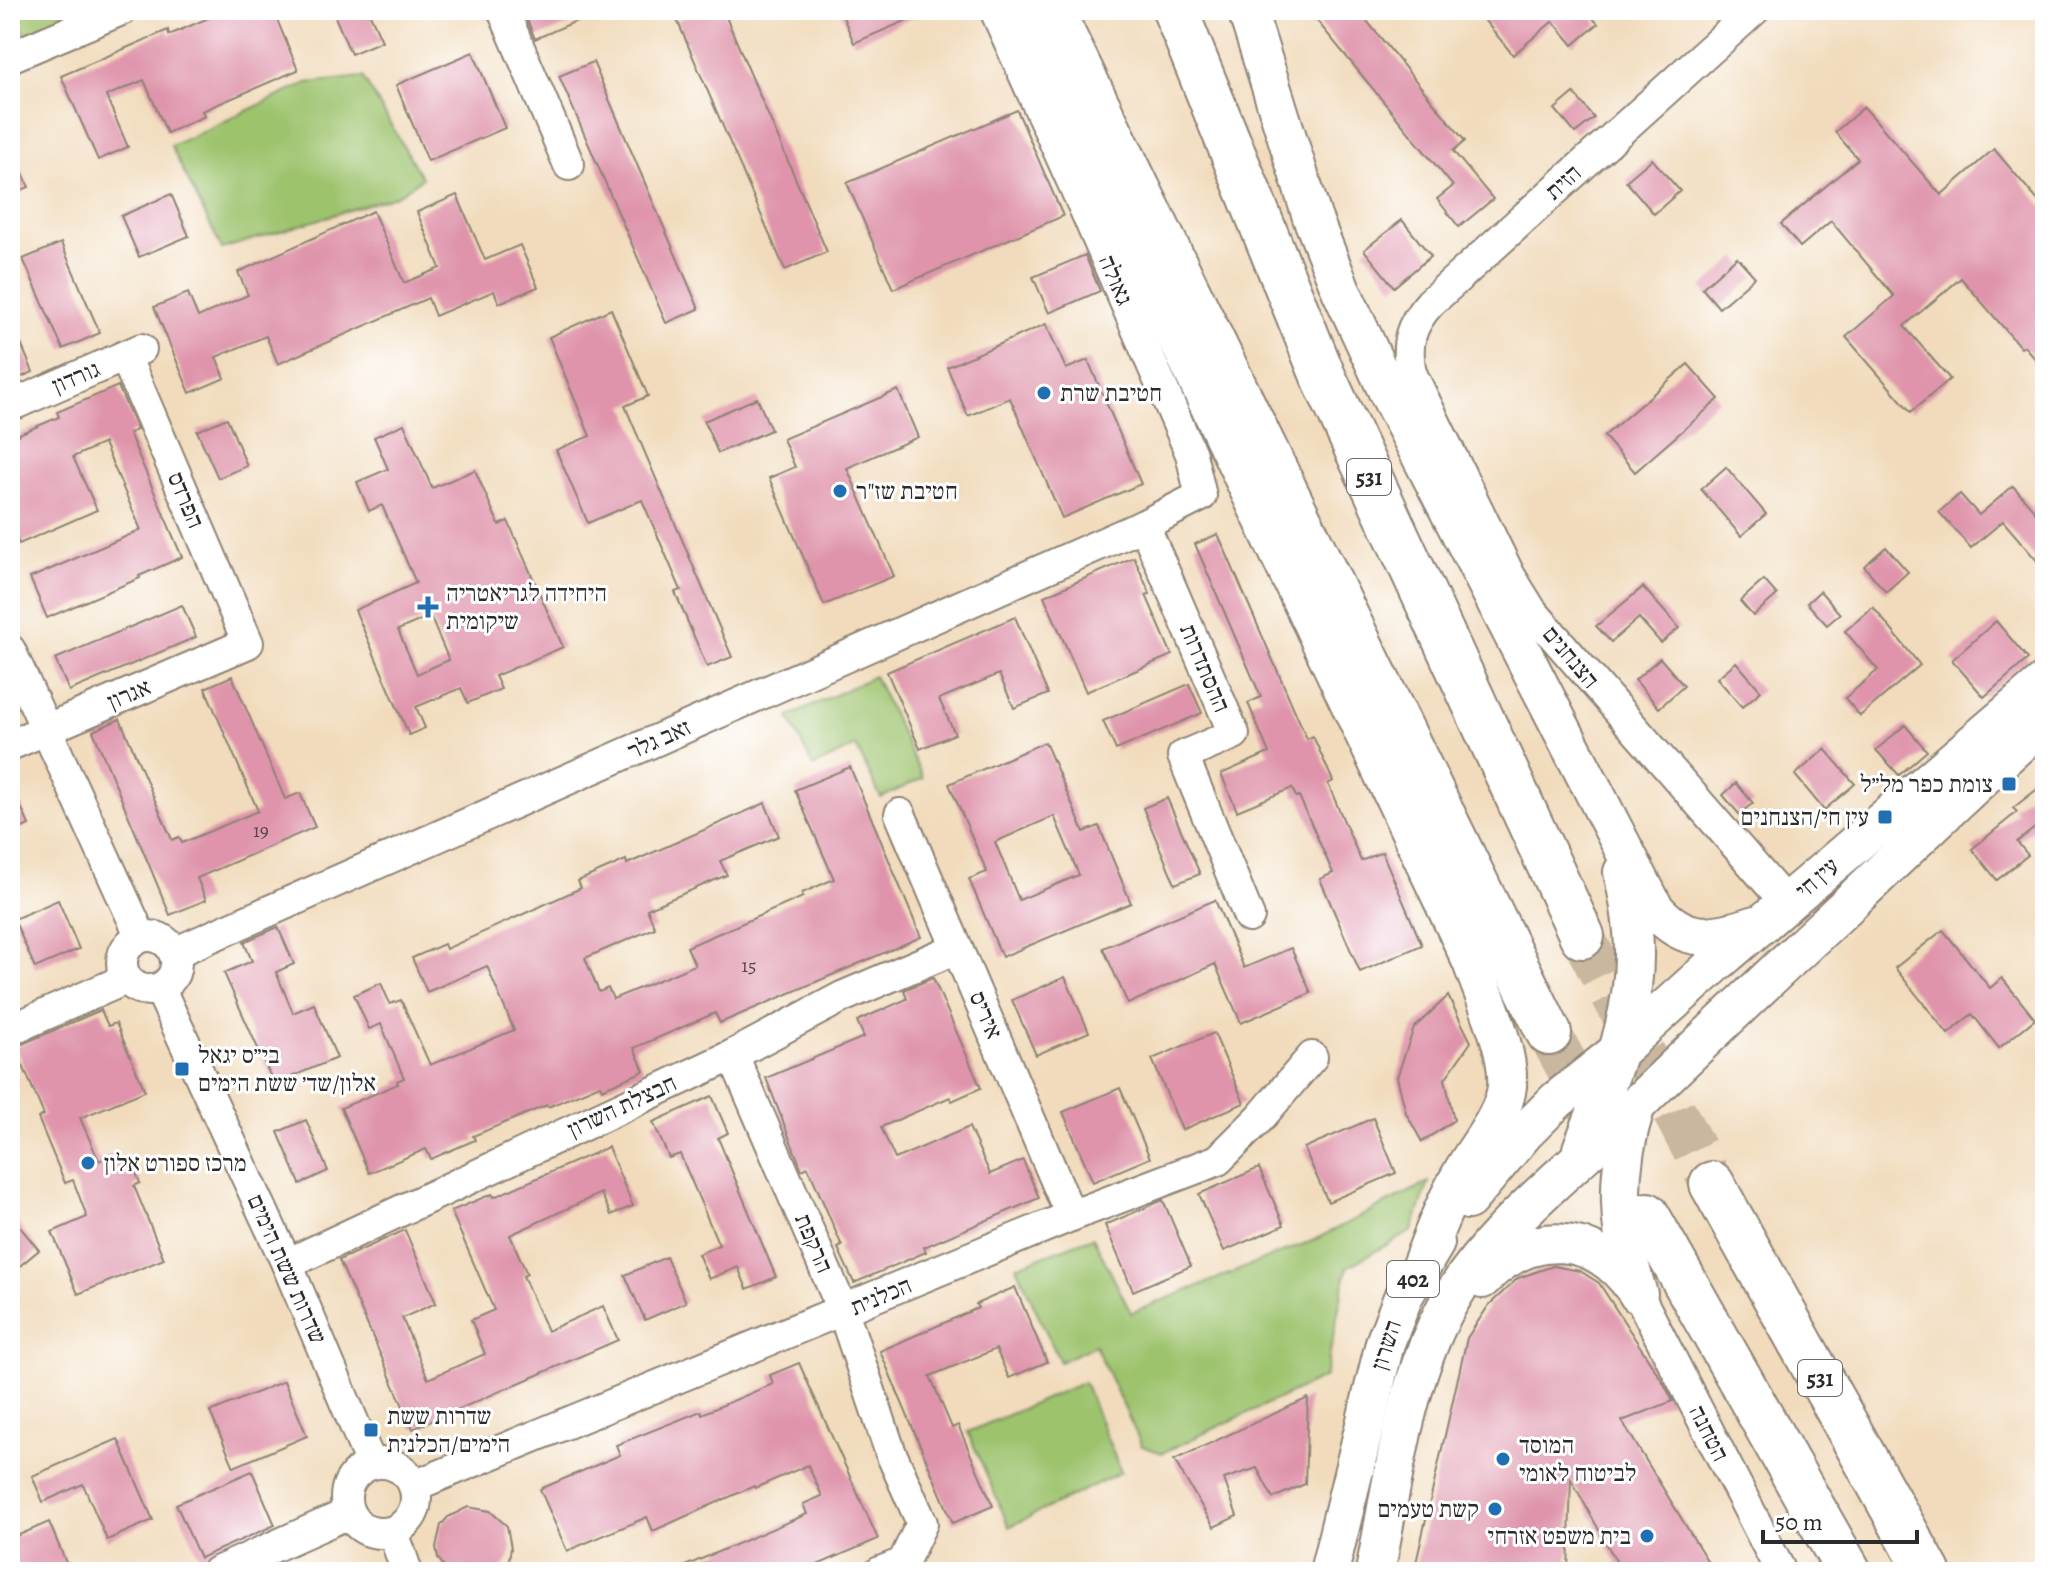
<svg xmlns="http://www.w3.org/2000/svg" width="2055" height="1582" viewBox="0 0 2055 1582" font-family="Alegreya,'Frank Ruhl Libre',serif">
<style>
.green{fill:#9dc36d;stroke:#64774c;stroke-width:2}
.building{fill:#df94ab;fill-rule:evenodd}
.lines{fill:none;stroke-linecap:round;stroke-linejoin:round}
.highway-tunnel{stroke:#c9b89f;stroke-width:44;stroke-dasharray:44 22;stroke-linecap:butt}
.minor-casing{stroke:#8e8374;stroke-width:34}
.major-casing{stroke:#8e8374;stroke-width:42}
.highway-casing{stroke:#8e8374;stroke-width:48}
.minor{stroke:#fff;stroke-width:30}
.major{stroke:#fff;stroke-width:38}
.highway{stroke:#fff;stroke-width:44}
.poi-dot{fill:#1f6fb2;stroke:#fff;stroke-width:3}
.labels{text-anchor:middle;stroke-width:6;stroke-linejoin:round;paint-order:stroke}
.number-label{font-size:20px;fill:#58454b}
.shield{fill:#fff;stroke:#6b6b6b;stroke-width:2}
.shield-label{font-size:22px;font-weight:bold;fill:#2b2b2b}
.street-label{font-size:24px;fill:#2b2b2b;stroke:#fff}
.poi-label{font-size:24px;fill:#2b2b2b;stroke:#fff;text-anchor:start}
</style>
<rect width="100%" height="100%" fill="#fff"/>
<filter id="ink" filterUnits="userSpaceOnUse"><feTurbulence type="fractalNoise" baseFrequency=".0125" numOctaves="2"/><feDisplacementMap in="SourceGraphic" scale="16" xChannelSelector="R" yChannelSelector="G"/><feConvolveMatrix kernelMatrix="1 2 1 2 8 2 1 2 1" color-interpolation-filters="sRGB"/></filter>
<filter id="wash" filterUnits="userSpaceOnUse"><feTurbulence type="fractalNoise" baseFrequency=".006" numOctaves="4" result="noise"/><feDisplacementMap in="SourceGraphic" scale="32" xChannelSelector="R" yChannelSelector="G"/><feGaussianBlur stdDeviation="1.8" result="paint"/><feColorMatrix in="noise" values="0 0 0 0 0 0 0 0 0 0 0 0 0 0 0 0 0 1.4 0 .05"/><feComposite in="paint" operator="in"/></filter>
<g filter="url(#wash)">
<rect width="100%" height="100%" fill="#f1dbbc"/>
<g class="green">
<path d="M15 10H85L26 36Z"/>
<path d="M363 77 422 178 398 195 222 249 171 146 307 83Z"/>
<path d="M874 676 923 778 881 798 856 746 813 767 789 717Z"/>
<path d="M1429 1182 1412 1231 1347 1267 1325 1377 1162 1453 1142 1446 1095 1345 1060 1362 1016 1266 1093 1237 1131 1313 1314 1240Z"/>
<path d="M1084 1382 1121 1472 1009 1527 968 1432Z"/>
</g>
<g id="blocks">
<g class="building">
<path d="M227 10H273L298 70 202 111 205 116 167 133 144 80 106 96 128 147 98 160 61 76 168 30 169 35Z"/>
<path d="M332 10H368L382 41 351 54Z"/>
<path d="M523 10H602L535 39Z"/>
<path d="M700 10H723L827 252 785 270 677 20Z"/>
<path d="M840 10H931L854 43Z"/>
<path d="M1308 10H1358L1465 141 1453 151 1493 199 1459 227 1437 199 1453 186Z"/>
<path d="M1476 10H1586L1598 24 1573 45 1553 21 1513 55Z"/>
<path d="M473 52 505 128 428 161 396 85Z"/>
<path d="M593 62 699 309 666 323 559 76Z"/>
<path d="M1574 93 1594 118 1575 133 1555 109Z"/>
<path d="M1864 107 1941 195 1994 149 2045 209V370L2024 346 2021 348 1961 278 1904 326 1950 379 1911 412 1846 337 1894 296 1831 221 1800 247 1781 224 1858 159 1835 132Z"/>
<path d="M1017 110 1063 216 893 289 847 183Z"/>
<path d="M10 143 29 187 10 195Z"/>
<path d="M1652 159 1680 191 1654 214 1626 181Z"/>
<path d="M171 194 189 236 139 257 121 216Z"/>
<path d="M457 195 485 260 520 245 538 287 499 303 494 291 435 316 428 298 278 364 266 336 216 357 225 378 190 393 154 307 188 293 198 317 248 295 238 272 373 211 404 283 440 268 417 212Z"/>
<path d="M1402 220 1431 256 1394 287 1364 250Z"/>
<path d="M61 243 100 333 63 349 23 259Z"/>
<path d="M1085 255 1100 291 1049 313 1033 277Z"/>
<path d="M1737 257 1755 277 1719 308 1702 288Z"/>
<path d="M611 309 648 396 625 406 732 657 707 667 675 592 681 590 642 500 588 523 556 450 590 436 549 337Z"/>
<path d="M10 318 33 372 10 382Z"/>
<path d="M1046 324 1066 369 1088 360 1141 484 1062 518 1010 398 968 416 947 367Z"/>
<path d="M1688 364 1719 399 1635 472 1604 436Z"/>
<path d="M118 386 137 430 129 433 182 557 139 576 140 578 47 618 30 578 141 530 104 443 73 457 97 510 19 544 10 523V438L59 417 57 412Z"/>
<path d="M898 390 918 437 847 468 894 576 824 605 769 478 795 467 783 439Z"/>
<path d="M757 398 771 430 718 453 704 421Z"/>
<path d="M227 418 247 466 218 478 197 431Z"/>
<path d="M404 424 432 488 475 470 499 525 508 521 563 647 495 676 501 689 468 703 461 688 416 707 425 728 409 735 355 610 416 583 382 505 369 511 357 482 388 469 374 437ZM430 616 449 660 417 674 398 630Z"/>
<path d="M1726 467 1766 514 1741 536 1701 489Z"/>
<path d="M2013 486 2045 523V570L2003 521 1971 548 1939 512 1960 494 1979 515Z"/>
<path d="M1218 534 1307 739 1313 736 1333 781 1328 784 1361 861 1382 852 1422 945 1360 972 1320 879 1333 873 1299 796 1296 797 1292 788 1237 811 1221 774 1269 753 1248 703 1261 697 1195 544Z"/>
<path d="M1886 547 1908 572 1886 592 1864 566Z"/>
<path d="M1134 557 1150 594 1146 595 1172 655 1086 692 1044 596Z"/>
<path d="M1764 580 1777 595 1753 616 1740 601Z"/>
<path d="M1643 587 1679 628 1661 643 1639 618 1611 642 1596 626Z"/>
<path d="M1820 591 1840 614 1827 625 1807 603Z"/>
<path d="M182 605 196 637 69 691 55 659Z"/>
<path d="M1873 607 1920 665 1860 716 1845 698 1878 670 1845 631Z"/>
<path d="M1015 617 1048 694 1014 708 999 674 939 699 955 734 920 749 887 672Z"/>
<path d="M1996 621 2028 659 1984 697 1952 660Z"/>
<path d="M1660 658 1684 686 1659 708 1635 680Z"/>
<path d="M1736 662 1761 691 1742 707 1717 678Z"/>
<path d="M232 676 285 799 300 793 315 827 197 878 206 900 170 915 93 731 120 719 172 840 179 837 182 843 258 811 205 688Z"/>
<path d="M1189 684 1202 713 1116 750 1103 721Z"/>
<path d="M1905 725 1927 751 1899 775 1876 750Z"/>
<path d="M1045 742 1084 832 1099 826 1131 903 1002 957 969 879 987 872 949 784ZM1054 816 1079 875 1019 900 995 842Z"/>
<path d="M1825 749 1855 784 1824 810 1795 775Z"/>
<path d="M850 767 921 937 720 1023 715 1013 634 1048 644 1071 602 1089 600 1085 548 1107 547 1105 473 1136 475 1140 431 1159 426 1149 369 1173 341 1108 398 1084 397 1081 404 1078 381 1024 369 1029 354 995 381 983 390 1004 401 1000 430 1065 514 1030 487 966 427 992 412 958 444 944 446 949 581 888 578 881 626 860 627 864 765 803 779 836 720 861 727 875 647 909 655 928 585 958 599 992 608 988 613 999 695 965 687 947 803 897 802 893 834 879 795 790Z"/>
<path d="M10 781 29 825 10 834Z"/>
<path d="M1736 783 1753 803 1739 814 1723 795Z"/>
<path d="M2045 783V820L2017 842 2028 855 1997 880 1972 849 2017 812 2013 808Z"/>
<path d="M1167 798 1200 874 1175 884 1143 808Z"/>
<path d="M58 900 79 949 35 968 14 919Z"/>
<path d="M1215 900 1244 968 1291 948 1311 993 1241 1023 1215 964 1128 1004 1103 948Z"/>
<path d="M278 927 294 964 276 972 293 1013 314 1004 337 1058 274 1084 224 973 252 961 244 942Z"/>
<path d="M1943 930 1990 988 2002 978 2035 1019 1999 1048 1972 1014 1948 1034 1895 968Z"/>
<path d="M1065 977 1089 1032 1036 1055 1012 1000Z"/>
<path d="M933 978 981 1088 952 1101 950 1097 881 1127 895 1159 969 1127 990 1174 1023 1160 1039 1198 924 1247 926 1252 854 1283 838 1248 842 1246 808 1167 802 1170 766 1078 864 1037 857 1021 907 999 904 990Z"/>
<path d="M1448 996 1471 1042 1445 1079 1454 1120 1422 1142 1406 1113 1397 1077 1414 1028Z"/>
<path d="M101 1010 108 1026 116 1023 145 1091 80 1118 99 1161 113 1154 133 1165 140 1183 134 1186 164 1259 78 1294 52 1232 87 1217 73 1180 65 1183 38 1118 44 1115 15 1047Z"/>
<path d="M1214 1033 1244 1103 1182 1130 1152 1059Z"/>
<path d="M1120 1088 1150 1158 1093 1182 1063 1112Z"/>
<path d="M712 1096 728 1133 718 1138 776 1277 747 1289 738 1267 709 1279 698 1254 719 1245 680 1154 669 1158 653 1122Z"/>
<path d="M1373 1118 1396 1173 1328 1202 1304 1148Z"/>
<path d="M306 1120 328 1171 300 1184 278 1132Z"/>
<path d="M608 1147 633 1206 611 1215 601 1193 510 1235 527 1274 523 1276 547 1331 603 1306 618 1340 413 1429 339 1260 405 1230 436 1303 402 1318 428 1379 485 1354 471 1320 494 1310 451 1211 492 1194 494 1197Z"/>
<path d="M1259 1168 1284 1225 1224 1251 1199 1194Z"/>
<path d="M1163 1200 1191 1266 1133 1291 1105 1225Z"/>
<path d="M10 1215 39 1250 10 1274Z"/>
<path d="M666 1257 686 1302 645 1320 625 1275Z"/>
<path d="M1553 1266 1580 1271 1599 1283 1663 1382 1673 1401 1622 1421 1714 1572H1622L1571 1479 1568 1572H1414L1467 1338 1489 1305 1518 1278Z"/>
<path d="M1015 1287 1047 1362 1009 1378 996 1349 930 1376 952 1428 958 1425 993 1506 953 1523 880 1351 978 1308 976 1304Z"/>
<path d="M799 1363 878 1539 801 1572H671L807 1514 803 1504 822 1496 808 1465 755 1488 754 1486 653 1531 647 1517 567 1551 540 1489 620 1455 616 1445 701 1411 702 1414 773 1384 770 1375Z"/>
<path d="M284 1381 307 1436 234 1467 210 1412Z"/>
<path d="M1308 1398 1305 1484 1273 1498 1257 1468 1224 1479 1237 1516 1214 1527 1174 1460Z"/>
<path d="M118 1439 153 1520 107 1540 83 1484 43 1502 32 1476Z"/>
<path d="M252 1471 275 1525 200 1558 176 1504Z"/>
<path d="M468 1507 490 1511 507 1526 511 1548 509 1559 500 1572H448L438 1558 436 1547 441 1525 448 1517Z"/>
<path d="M49 1522 70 1572H16L10 1559V1539Z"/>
</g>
</g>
</g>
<g filter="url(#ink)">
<use href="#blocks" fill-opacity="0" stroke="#8e8374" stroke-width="2"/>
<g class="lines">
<g class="highway-tunnel">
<path d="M1582 936 1712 1184"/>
<path d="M1549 1033 1596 1119"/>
</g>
<defs>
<g id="minor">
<path d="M503 10 569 165"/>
<path d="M1754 10 1430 303C1410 325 1405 344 1411 373L1510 576 1531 610 1787 904"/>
<path d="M10 57 121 10"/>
<path d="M10 406 141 349"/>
<path d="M1144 525 1234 734 1183 756 1249 917"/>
<path d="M10 650 141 937"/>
<path d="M10 745 248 643 125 356"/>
<path d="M900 814 1071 1216"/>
<circle cx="149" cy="963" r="27"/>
<path d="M174 953 1144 525 1201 496 1191 454 1086 212 995 10"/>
<path d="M160 989 287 1264 371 1464"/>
<path d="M10 1030 126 979"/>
<path d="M733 1055 843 1311 890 1451 922 1523 903 1563 880 1572"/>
<path d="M287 1264 733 1055 842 997 957 948"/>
<path d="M1638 1294 1781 1572"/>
<circle cx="381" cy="1498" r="35"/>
<path d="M414 1486 1071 1216 1218 1160 1260 1118 1312 1057"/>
<path d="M393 1532 407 1572"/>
<path d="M217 1572 349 1513"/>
</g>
<g id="major">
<path d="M1028 10 1085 142 1472 962C1484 997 1510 1050 1507 1086 1504 1117 1476 1147 1462 1173 1445 1202 1434 1233 1422 1263"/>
<path d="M1247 10 1312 217 1341 290 1389 394 1654 908C1686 946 1714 938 1756 925"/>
<path d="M1636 1105C1615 1170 1616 1229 1638 1294"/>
<path d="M1582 1149C1606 1087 1635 1020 1634 952 1634 925 1629 898 1623 872"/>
<path d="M1468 1200 1524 1133 1557 1100 1616 1053 1715 964 2045 682"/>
<path d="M1482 1279C1530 1229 1594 1231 1634 1288"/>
<path d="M1329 1572 1385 1343 1404 1295 1435 1243"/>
<path d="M1375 1572C1393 1483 1403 1385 1448 1304 1489 1232 1558 1181 1617 1124 1691 1051 1766 981 1841 911 1909 847 1975 782 2045 721"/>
</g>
<g id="highway">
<path d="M1051 10 1549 1033"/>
<path d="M1175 10 1323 376 1582 936"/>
<path d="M1712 1184 1928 1572"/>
<path d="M1647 1215 1849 1572"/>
</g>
</defs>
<use href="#minor" class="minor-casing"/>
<use href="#major" class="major-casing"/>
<use href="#highway" class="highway-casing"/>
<use href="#minor" class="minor"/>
<use href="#major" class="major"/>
<use href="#highway" class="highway"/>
</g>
</g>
<g class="poi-dot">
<circle cx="1044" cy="393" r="8"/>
<circle cx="840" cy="491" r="8"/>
<path d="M424 595h8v8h8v8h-8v8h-8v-8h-8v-8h8z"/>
<rect x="2001" y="776" width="16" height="16" rx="4"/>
<rect x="1877" y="809" width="16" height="16" rx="4"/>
<rect x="174" y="1061" width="16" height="16" rx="4"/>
<circle cx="88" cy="1163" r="8"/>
<rect x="363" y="1422" width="16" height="16" rx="4"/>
<circle cx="1503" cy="1459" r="8"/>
<circle cx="1495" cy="1509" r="8"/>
<circle cx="1647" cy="1536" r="8"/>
</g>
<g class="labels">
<g class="number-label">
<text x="261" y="837">19</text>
<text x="749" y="972">15</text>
</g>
<g class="shield">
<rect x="1347" y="459" width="44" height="36" rx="6"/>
<rect x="1387" y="1261" width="52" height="36" rx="6"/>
<rect x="1798" y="1360" width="44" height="36" rx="6"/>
</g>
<g class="shield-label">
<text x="1369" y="485">531</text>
<text x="1413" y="1287">402</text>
<text x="1820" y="1386">531</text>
</g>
<g class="street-label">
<text transform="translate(1563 182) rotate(-42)" y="8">הזית</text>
<text transform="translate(1116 280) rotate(67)" y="8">גאולה</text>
<text transform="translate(76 377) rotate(-23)" y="8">גורדון</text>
<text transform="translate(186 500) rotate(67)" y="8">הפרדס</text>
<text transform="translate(1571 657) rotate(50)" y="8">הצנחנים</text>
<text transform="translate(1205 668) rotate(67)" y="8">ההסתדרות</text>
<text transform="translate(129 694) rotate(-23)" y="8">אגרון</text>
<text transform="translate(659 739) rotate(-24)" y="8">זאב גלר</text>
<text transform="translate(1817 878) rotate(-41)" y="8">עין חי</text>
<text transform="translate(986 1015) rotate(67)" y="8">איריס</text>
<text transform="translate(622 1106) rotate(-25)" y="8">חבצלת השרון</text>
<text transform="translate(814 1243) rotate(67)" y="8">הרקפת</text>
<text transform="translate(287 1269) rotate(66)" y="8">שדרות ששת הימים</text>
<text transform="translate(881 1296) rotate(-23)" y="8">הכלנית</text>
<text transform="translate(1386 1345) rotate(-72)" y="8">השרון</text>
<text transform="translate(1709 1433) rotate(63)" y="8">הטחנה</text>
</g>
<g class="poi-label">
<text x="1060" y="401">חטיבת שרת</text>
<text x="856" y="499">חטיבת שז"ר</text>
<text x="446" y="601">היחידה לגריאטריה<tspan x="446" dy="28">שיקומית</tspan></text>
<text x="1993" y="792" text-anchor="end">צומת כפר מל״ל</text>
<text x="1869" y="825" text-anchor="end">עין חי/הצנחנים</text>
<text x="198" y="1063">בי״ס יגאל<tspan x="198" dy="28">אלון/שד׳ ששת הימים</tspan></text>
<text x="104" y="1171">מרכז ספורט אלון</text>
<text x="387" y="1424">שדרות ששת<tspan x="387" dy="28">הימים/הכלנית</tspan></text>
<text x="1519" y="1453">המוסד<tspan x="1519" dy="28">לביטוח לאומי</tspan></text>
<text x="1479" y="1517" text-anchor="end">קשת טעמים</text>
<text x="1631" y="1544" text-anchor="end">בית משפט אזרחי</text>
</g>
</g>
<rect width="2055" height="1582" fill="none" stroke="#fff" stroke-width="40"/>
<path d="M1763 1530v12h154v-12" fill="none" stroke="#2b2b2b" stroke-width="4"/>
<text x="1775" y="1530" font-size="24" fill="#2b2b2b" stroke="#ffffff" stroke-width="6" paint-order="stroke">50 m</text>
</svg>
